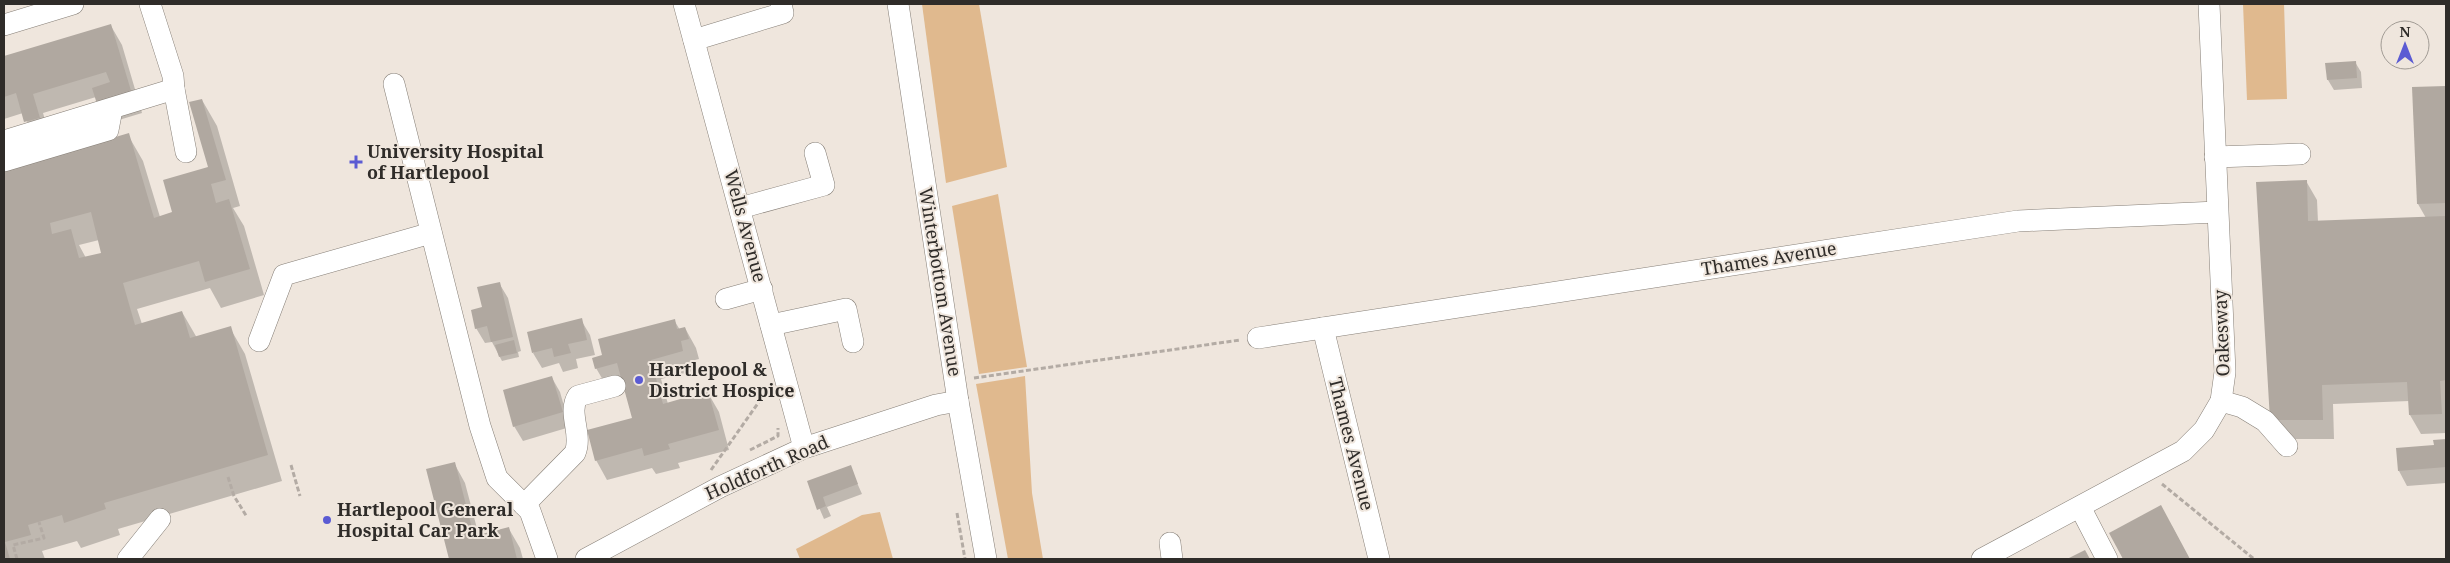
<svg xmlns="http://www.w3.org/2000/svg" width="2450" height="563" viewBox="0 0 2450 563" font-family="'Noto Serif',serif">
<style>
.green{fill:#e0b98e}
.shadow{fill:#0003;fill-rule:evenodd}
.building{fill:#b0a8a0;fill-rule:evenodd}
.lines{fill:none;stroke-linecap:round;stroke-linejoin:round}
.minor-casing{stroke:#867f77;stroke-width:22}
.path{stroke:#b3aba4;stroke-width:3;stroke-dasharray:5 2.5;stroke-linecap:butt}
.minor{stroke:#fff;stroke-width:21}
.poi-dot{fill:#5b5bd3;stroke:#efe6dd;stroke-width:2}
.labels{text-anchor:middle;stroke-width:4;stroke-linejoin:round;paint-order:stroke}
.poi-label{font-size:18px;font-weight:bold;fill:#2f2c29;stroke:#efe6dd;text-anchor:start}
.street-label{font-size:18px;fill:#2f2c29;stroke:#efe6dd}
</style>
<rect width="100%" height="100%" fill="#efe6dd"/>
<g class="green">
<path d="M922 4H979L1007 167 946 183Z"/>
<path d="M2243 4H2284L2287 99 2247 100Z"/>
<path d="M998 194 1027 367 979 374 952 206Z"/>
<path d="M1025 376 1032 493 1043 559H1008L976 384Z"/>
<path d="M880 512 893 559H800L796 549 862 515Z"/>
</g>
<g class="shadow">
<path d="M111 26 122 45 142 113 109 123 96 97 43 113 50 137 37 141 23 113 4 119V57Z"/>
<path d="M2355 62 2361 72 2362 88 2334 90 2328 80Z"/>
<path d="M2446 87V433L2421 434 2410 415 2409 401 2333 404 2334 439H2283L2272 420 2306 181 2317 200 2318 222 2426 218 2418 204 2414 88Z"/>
<path d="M202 100 217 126 240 206 233 208 244 226 264 295 221 308 210 288 137 309 142 324 182 312 197 338 230 328 245 354 282 481 118 529 120 535 81 548 77 541 42 551 45 559H4V172L128 135 143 161 160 217 174 213 210 168ZM99 240 103 254 86 258 79 245Z"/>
<path d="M499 283 508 298 521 351 518 352 519 357 502 361 492 342 485 343 476 328 483 308Z"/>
<path d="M581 320 590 335 595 355 576 359 578 368 563 372 559 363 542 368 533 353Z"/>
<path d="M674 320 680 330 685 328 696 348 699 359 691 361 693 371 661 379 668 404 708 393 719 412 729 450 678 463 680 468 656 474 652 468 607 480 596 460 633 419 623 383 607 387 596 368 603 356Z"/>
<path d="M552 378 560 392 570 427 523 441 514 426Z"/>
<path d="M2446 440V483L2407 486 2399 471 2435 446 2434 441Z"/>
<path d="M454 463 465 483 479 536 509 529 520 548 523 559H450L427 470Z"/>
<path d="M850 467 862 494 827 507 831 516 824 519 808 482Z"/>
<path d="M2172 526 2189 559H2124L2111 534Z"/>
</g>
<g class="building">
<path d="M111 24 132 94 97 104 92 88 110 82 106 72 33 94 40 118 24 122 16 93 4 97V56Z"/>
<path d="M2356 61 2357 78 2327 80 2325 63Z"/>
<path d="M2446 86V203L2417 204 2412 87Z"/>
<path d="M202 99 226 180 211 184 216 203 229 199 250 269 205 282 199 261 123 283 135 325 182 311 190 338 231 326 268 455 104 503 106 509 64 523 62 515 28 525 31 535 5 542 10 559H4V170L129 133 154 218 172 212 163 180 208 167 189 102ZM91 212 101 253 79 258 71 229 52 234 50 223Z"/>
<path d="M2307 180 2308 221 2446 216V380L2440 381 2442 414 2409 415 2407 382 2322 385 2323 420H2270L2256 182Z"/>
<path d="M500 282 513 337 491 342 487 326 475 329 471 310 482 307 477 287Z"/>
<path d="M582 318 587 340 568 344 571 353 554 357 552 348 532 353 527 332Z"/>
<path d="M675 319 677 329 685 327 689 339 681 341 683 351 651 360 663 404 708 391 719 430 668 444 670 449 644 456 642 448 595 461 587 430 632 418 617 363 595 369 592 358 602 355 598 339Z"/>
<path d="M514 340 517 353 499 357 495 345Z"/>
<path d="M552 376 563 412 513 427 503 390Z"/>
<path d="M2446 439V467L2398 471 2396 448 2434 445 2433 440Z"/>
<path d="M455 462 474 536 509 527 517 559H449L426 469Z"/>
<path d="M851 465 858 484 823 497 826 506 817 510 807 481Z"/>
<path d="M2161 505 2190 559H2123L2109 533Z"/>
<path d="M2085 550 2090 559H2067Z"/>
</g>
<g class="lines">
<defs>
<g id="minor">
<path d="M684 4 804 448"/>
<path d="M898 4 958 401 986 559"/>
<path d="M4 25 73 4"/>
<path d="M694 40 783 13 781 4"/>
<path d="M394 84 480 426 497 478 530 511 547 559"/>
<path d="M174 89 186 152"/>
<path d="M4 141 174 89 173 76 150 4"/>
<path d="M2215 157 2300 154"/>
<path d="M4 161 108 130 112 109"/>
<path d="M740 208 824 185 815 153"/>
<path d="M726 299 762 289"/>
<path d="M771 325 846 309 853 342"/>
<path d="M1323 328 1379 559"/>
<path d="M1258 338 2018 221 2217 212"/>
<path d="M259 341 284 275 431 233"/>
<path d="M2221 401 2242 407 2265 421 2287 446"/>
<path d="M524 505 575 453C583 434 567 413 578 396L615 386"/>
<path d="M2080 507 2107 559"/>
<path d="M1170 543 1172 559"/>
<path d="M128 559 160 519"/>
<path d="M586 559 720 487 804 448 936 405 958 401"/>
<path d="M1982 559 2183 451 2204 430 2221 401 2225 372 2209 4"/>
</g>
</defs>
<use href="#minor" class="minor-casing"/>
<g class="path">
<path d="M974 378 1240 340"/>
<path d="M750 450 778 436V428"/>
<path d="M291 465 300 496"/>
<path d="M711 470 768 389"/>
<path d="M228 477 234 496 247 517"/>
<path d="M2162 484 2254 559"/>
<path d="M957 513 965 559"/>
<path d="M17 559 13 545 44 538 39 522"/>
</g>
<use href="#minor" class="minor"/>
</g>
<g class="poi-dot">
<path d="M353.5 154.5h5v5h5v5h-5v5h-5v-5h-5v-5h5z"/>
<circle cx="639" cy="380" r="5"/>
<circle cx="327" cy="520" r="5"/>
</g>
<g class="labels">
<g class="poi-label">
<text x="367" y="158">University Hospital<tspan x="367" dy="21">of Hartlepool</tspan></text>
<text x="649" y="376">Hartlepool &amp;<tspan x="649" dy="21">District Hospice</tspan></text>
<text x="337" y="516">Hartlepool General<tspan x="337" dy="21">Hospital Car Park</tspan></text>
</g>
<g class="street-label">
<text transform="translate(745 226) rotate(75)" y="6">Wells Avenue</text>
<text transform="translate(1769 259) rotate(-9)" y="6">Thames Avenue</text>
<text transform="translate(940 282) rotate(81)" y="6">Winterbottom Avenue</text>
<text transform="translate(2222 333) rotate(-92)" y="6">Oakesway</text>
<text transform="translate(1351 444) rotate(76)" y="6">Thames Avenue</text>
<text transform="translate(767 468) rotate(-24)" y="6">Holdforth Road</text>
</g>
</g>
<rect width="2450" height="563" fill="none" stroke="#2f2c29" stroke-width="10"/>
<g transform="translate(2405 45)"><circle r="24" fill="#efe6dd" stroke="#a29c95"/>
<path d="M0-4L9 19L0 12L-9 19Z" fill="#5b5bd3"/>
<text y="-8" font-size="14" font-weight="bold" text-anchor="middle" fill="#2f2c29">N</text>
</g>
</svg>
